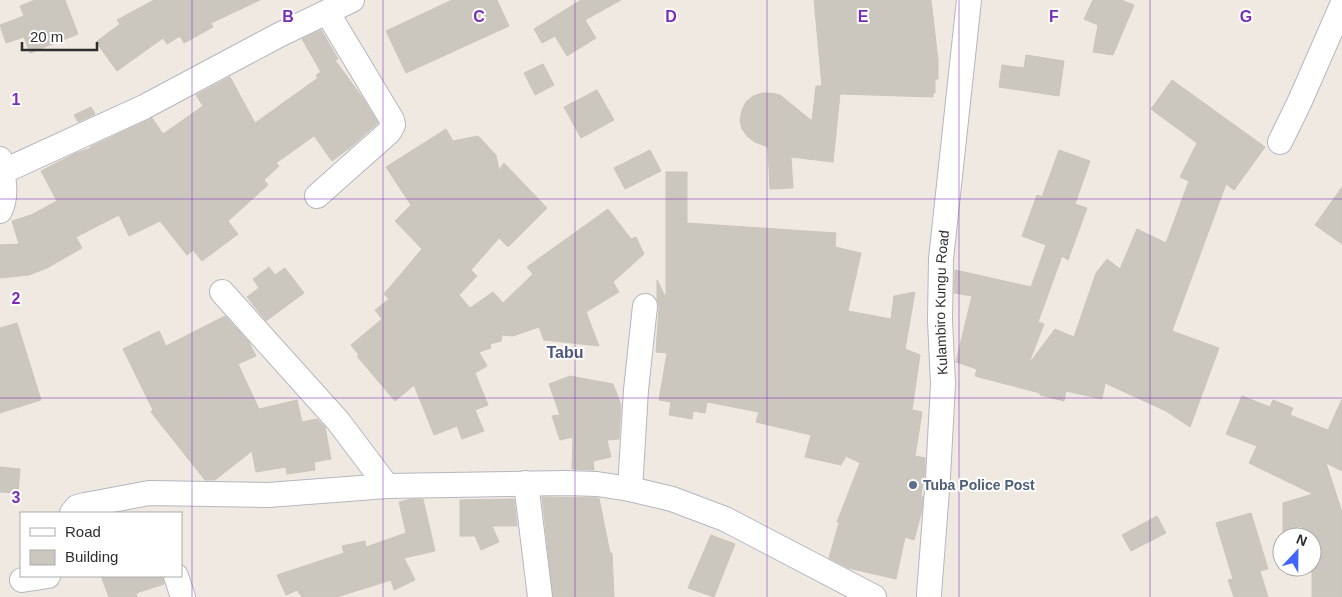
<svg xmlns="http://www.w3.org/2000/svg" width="1342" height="597" viewBox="0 0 1342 597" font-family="Arial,sans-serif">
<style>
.building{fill:#cbc7bf;stroke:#cbc5ba}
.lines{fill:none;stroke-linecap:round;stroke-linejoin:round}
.street-casing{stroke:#b4b7c1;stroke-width:26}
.street{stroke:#fff;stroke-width:24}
.grid{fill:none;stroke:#7b2cbf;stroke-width:1;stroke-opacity:0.55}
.service-dot{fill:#5c6f8a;stroke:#fff;stroke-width:2}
.labels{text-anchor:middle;stroke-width:4;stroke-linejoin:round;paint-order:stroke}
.street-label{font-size:14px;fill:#2e2e2e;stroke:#fff}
.service-label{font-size:14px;font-weight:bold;fill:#4e5e75;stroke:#fff;text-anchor:start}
.quarter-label{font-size:16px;font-weight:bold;fill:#4d5680;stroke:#fff}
.grid-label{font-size:16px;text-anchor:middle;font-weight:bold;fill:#7b2cbf;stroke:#fff;stroke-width:4;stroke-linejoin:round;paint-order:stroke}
</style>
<rect width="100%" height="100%" fill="#efe9e1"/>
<g class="building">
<path d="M35 0H65L78 34 30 53 24 37 6 43 0 25 24 16 20 6Z"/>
<path d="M154 0H260L211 23 213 27 184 43 180 36 167 44 163 38 117 71 96 42 120 24 117 20Z"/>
<path d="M452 0H497L509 26 406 73 386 31Z"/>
<path d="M581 0H621L585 20 596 38 567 56 555 36 542 43 534 29Z"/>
<path d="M814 0H931L938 60V79H935V93H933V97L840 94 833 162 791 157 793 188 770 189 768 147 755 142 747 136 742 129 740 120 742 110 746 102 753 96 762 93H771L780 95 812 121 816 86H822Z"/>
<path d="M1093 0H1121L1134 5 1113 55 1093 52 1098 25 1084 19Z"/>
<path d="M321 30 338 59 335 60 362 97 378 123 352 146 332 161 314 136 276 163 279 166 264 180 268 185 228 221 238 234 202 261 193 250 187 255 160 221 129 236 119 215 76 237 82 248 47 268 29 275 0 278V245L19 244 12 221 31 215 57 201 41 171 76 153 91 148 90 147 152 118 163 134 203 106 196 95 230 77 255 123 318 78 316 75 321 72 302 39Z"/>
<path d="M1026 55 1064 61 1059 96 999 87 1002 65 1024 68Z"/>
<path d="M543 64 554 85 535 95 524 73Z"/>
<path d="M1172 80 1265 147 1234 190 1226 184 1172 331 1219 348 1190 427 1166 411 1105 383 1102 399 1066 391 1064 401 1040 395V393L975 376 977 369 956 362 972 296 954 293 955 270 1031 287 1046 245 1022 236 1037 195 1042 197 1059 150 1090 161 1075 204 1087 208 1068 260 1062 256 1038 322 1044 324 1030 360 1031 361 1055 329 1074 337 1096 273 1107 259 1120 269 1137 229 1166 243 1189 181 1180 177 1197 143 1151 109Z"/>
<path d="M597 90 614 120 581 138 564 107Z"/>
<path d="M91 107 95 114 78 122 74 115Z"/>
<path d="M446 129 453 141 478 136 496 155 499 170 504 163 547 208 508 247 499 238 471 270 477 276 459 295 470 308 493 292 503 303 533 274 527 267 608 209 631 239 636 237 644 254 613 282 619 292 586 312 599 346 544 340 539 327 513 336 502 335 501 341 490 344 491 348 479 352 487 366 475 373 488 405 475 410 484 431 462 439 457 426 434 435 414 385 395 401 357 356 359 355 351 345 382 319 375 310 389 299 384 294 422 249 395 221 411 205 386 167Z"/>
<path d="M650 150 661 171 625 189 614 168Z"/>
<path d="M666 172H687V223L836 233 835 247 861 253 848 311 891 319 894 296 915 292 905 349 920 355 912 410 922 412 915 456 925 458V470L921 496 923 497 922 510 914 540 905 537 896 579 848 568 829 558 839 523 837 522 860 463 846 456 841 465 805 457 811 435 756 422 759 412 707 402 705 413 693 411 692 419 669 415 671 402 659 400 667 353 656 352 659 307 657 300V280L666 298Z"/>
<path d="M1342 187V244L1315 225Z"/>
<path d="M269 267 275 275 285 268 304 293 266 321 247 297 259 288 253 279Z"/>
<path d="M225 316 249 342 256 356 238 364 259 409 297 400 302 422 317 419 325 427 331 459 314 462 315 470 287 474 286 467 256 472 252 451 215 480H205L151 412 153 410 123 349 159 331 166 346Z"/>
<path d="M17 323 41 400 0 413V328Z"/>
<path d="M570 376 613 384 621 405 619 439 607 440 611 457 593 461 594 470 572 469 573 437 560 440 552 416 560 415 549 384Z"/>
<path d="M1242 396 1270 407 1273 400 1293 408 1290 415 1328 430 1342 399V471L1326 463 1342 512V597H1312V533L1304 536 1301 526 1283 533V503L1313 494 1249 463 1257 446 1226 434Z"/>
<path d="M0 467 20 469 18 493 0 492Z"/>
<path d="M542 497 599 498 610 553H612L614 597H553Z"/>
<path d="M412 499H423L435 551 404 558 415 580 394 590 391 580 337 597H302L297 590 286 595 277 575 344 553 342 546 365 541 366 547 406 533 399 502Z"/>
<path d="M514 499 517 526H492L499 542 481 550 475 536H460V500Z"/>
<path d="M1251 513 1268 569 1260 571 1268 597H1234L1228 580 1233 579 1216 523Z"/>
<path d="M1157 516 1166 533 1131 551 1122 535Z"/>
<path d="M711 535 735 544 714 597 688 588Z"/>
<path d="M101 576H163L164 584 136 593 137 597H109Z"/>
</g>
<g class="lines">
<defs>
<g id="street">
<path d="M1280 142 1300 101 1342 5"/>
<path d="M0 159C3 177 8 194 0 211"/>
<path d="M2 172 144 107 279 35 352 0"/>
<path d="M317 196 389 132 393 125 392 120 327 12"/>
<path d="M222 292 338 421 387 486"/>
<path d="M526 483 540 597"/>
<path d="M630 489 636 390 645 306"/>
<path d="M72 513 77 507 85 505 149 493 268 495 387 486 565 483 597 484 630 489 672 499 725 519 874 597"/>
<path d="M176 576 183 597"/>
<path d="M22 580 48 576"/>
<path id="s1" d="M929 594 938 477 943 384 940 320 941 259 969 0"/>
</g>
</defs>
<use href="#street" class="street-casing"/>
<use href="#street" class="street"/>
</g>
<path class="grid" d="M192 0V597M383 0V597M575 0V597M767 0V597M959 0V597M1150 0V597M0 199H1342M0 398H1342"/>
<circle class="service-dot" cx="913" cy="485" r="5"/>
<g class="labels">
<g class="street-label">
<text dy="5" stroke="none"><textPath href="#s1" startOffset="292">Kulambiro Kungu Road</textPath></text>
</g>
<g class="service-label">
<text x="923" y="490">Tuba Police Post</text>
</g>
<g class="quarter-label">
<text x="565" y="358">Tabu</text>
</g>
</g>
<g class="grid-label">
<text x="288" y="22">B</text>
<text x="479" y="22">C</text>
<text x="671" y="22">D</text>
<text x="863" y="22">E</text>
<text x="1054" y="22">F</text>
<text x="1246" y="22">G</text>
<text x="16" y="105">1</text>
<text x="16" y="304">2</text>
<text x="16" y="503">3</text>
</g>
<rect x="20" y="512" width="162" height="65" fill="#ffffff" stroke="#ababab"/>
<rect x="30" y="528" width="25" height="8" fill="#ffffff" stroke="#ababab"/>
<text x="65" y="537" font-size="15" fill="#2e2e2e">Road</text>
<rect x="30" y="550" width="25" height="15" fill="#cbc7bf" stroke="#ababab"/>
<text x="65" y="562" font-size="15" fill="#2e2e2e">Building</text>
<g transform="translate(1297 552) rotate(22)"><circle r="24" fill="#ffffff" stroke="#ababab"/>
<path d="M0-4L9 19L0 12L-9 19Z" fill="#4264fb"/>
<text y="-8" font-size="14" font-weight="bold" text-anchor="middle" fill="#2e2e2e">N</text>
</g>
<path d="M22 42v8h75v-8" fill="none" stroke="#2e2e2e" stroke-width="2.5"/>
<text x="30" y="42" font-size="15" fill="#2e2e2e" stroke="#ffffff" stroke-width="4" paint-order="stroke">20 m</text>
</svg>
